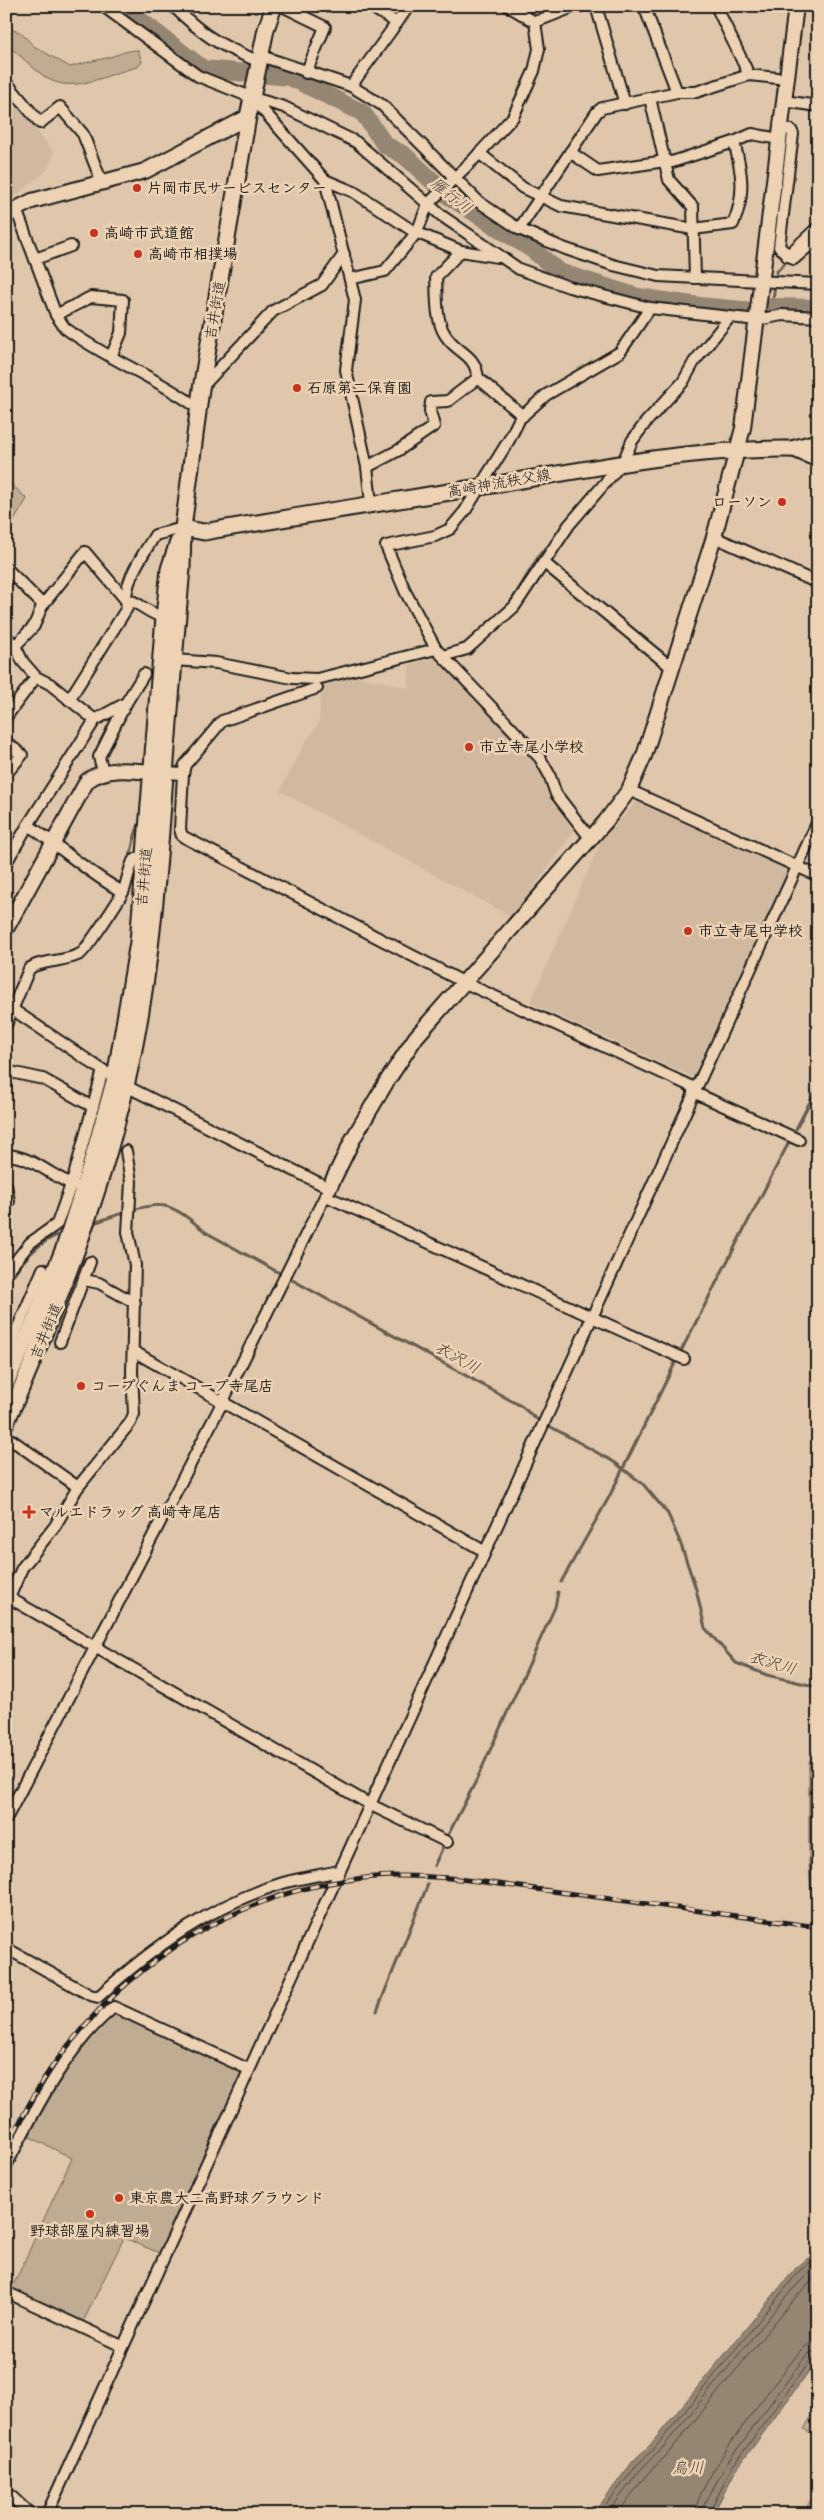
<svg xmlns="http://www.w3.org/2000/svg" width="824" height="2520" viewBox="0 0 824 2520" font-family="Itim,'Klee One',sans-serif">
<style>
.built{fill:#d0b99f}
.green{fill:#c0ab93;stroke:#6e6458}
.water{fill:#958573;stroke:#655b50}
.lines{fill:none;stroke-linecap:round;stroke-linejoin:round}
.shore{stroke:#4c463f;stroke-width:1}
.stream{stroke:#655b50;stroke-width:3}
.river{stroke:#958573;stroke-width:18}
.street-casing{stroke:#1c1c1c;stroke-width:14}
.secondary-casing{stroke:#1c1c1c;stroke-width:18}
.primary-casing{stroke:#1c1c1c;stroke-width:19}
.street{stroke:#edd2b4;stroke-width:10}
.secondary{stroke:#edd2b4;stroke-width:14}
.primary{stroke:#edd2b4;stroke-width:15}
.rail-casing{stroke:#1c1c1c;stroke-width:5}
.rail{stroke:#edd2b4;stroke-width:3;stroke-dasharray:9;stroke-linecap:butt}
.poi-dot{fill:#c8321e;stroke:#edd2b4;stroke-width:2}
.labels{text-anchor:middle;stroke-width:5;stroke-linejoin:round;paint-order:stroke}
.poi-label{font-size:15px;font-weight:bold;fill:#1c1c1c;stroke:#edd2b4;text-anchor:start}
.street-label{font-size:15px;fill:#1c1c1c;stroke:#edd2b4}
.water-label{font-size:16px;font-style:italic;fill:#46413a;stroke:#edd2b4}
</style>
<rect width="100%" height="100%" fill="#e0c7ab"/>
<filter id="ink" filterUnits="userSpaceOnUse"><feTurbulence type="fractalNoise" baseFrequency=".02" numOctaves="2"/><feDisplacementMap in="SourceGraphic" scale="10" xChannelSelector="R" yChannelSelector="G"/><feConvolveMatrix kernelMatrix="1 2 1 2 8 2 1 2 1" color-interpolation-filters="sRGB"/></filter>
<g filter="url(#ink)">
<g class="built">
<path d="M6 91 54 153 48 169 6 204Z"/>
<path d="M434 658 456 676 481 707 483 705 533 759 544 776 548 792 574 831 512 917 280 791 306 741 319 723 321 687 356 676 409 688V665Z"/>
<path d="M639 799 787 866 789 870 695 1078 530 1003 600 843Z"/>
</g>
<g class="green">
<path d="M6 28 20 32 34 46 70 67C82 63 94 61 106 58 118 55 126 50 138 50L142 62 138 67C108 73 73 96 45 77 31 67 19 54 6 44Z"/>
<path d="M6 479 27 499 6 534Z"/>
<path d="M115 2012 243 2072 159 2253 124 2238 83 2322 11 2290 72 2158 28 2136 46 2097 74 2056Z"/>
<path d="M815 2410 818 2411V2438L804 2429Z"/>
<path d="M818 2487V2514H803Z"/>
</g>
<g class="water">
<path d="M818 1737V1953L815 1948 809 1864V1763Z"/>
<path d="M818 2250V2359L736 2470 713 2514H593L633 2461 650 2445 780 2287 796 2268Z"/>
</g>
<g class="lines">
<g class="shore">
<path d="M818 1754 814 1764V1864L818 1913"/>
<path d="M599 2514 637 2465 654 2449 784 2290 799 2271 818 2256"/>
<path d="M607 2514 641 2469 659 2452 788 2294 818 2264"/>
<path d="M617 2514 647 2474 665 2457 794 2299 818 2274"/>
<path d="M695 2514C696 2481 778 2379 801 2350L809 2344 818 2342"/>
<path d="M702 2514 703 2507 727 2463 807 2354 818 2350"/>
<path d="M709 2514 732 2467 811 2359 818 2356"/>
</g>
<g class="stream">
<path d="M772 307 777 271 790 258"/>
<path d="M512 600 540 554 546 548"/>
<path d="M452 648 465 644 491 620"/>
<path d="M355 674 439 653"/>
<path d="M206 733 214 721 220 717"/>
<path d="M174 771 189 753"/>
<path d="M128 861C134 847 134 829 143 817"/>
<path d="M120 887 126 866"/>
<path d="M90 935 103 915"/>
<path d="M24 969 26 964 36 961"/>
<path d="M796 1129 818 1086"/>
<path d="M91 1224C109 1218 147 1202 165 1206 181 1210 195 1224 207 1233L521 1406 535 1418 614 1462 643 1484 668 1514 680 1542 696 1589 705 1628 736 1663 767 1675 818 1687"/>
<path d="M6 1285C21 1263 37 1241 63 1233"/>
<path d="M680 1353 788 1144"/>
<path d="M561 1582 608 1499 676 1361"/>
<path d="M448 1835 476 1781 555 1607 558 1592"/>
<path d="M434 1866 442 1849"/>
<path d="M377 2011 428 1884"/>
</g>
<path class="river" d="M121 6 203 69 290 77 363 113 385 145 404 155 450 197 533 250 559 272 638 297 699 306 752 311 772 307 818 308"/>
<defs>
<g id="street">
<path d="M103 6 198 76 253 98 284 107 356 142 442 216 519 269 569 287 650 308 757 320 782 315 818 317"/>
<path d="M173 6C205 37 219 45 260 62"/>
<path d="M282 6 325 27 306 73"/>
<path d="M370 6 397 23"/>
<path d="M596 6 625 104"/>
<path d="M644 6 677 92"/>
<path d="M716 6 749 75"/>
<path d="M535 22 573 7 582 6"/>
<path d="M261 56 351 86 382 105 479 202 519 229 563 248 613 265 658 276 818 284"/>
<path d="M6 82 40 123 60 107 83 134 102 183"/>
<path d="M351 86 409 6"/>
<path d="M650 98 669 180 693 207 695 278"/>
<path d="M253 99 325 180 355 300 346 370 367 467 371 503"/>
<path d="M784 101 818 106"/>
<path d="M780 128 791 130 793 134 779 247 794 259 818 238"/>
<path d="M734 142 752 134 779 139"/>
<path d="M479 153 523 188 561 206 693 229 733 224C746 195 742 171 734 142L672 162 665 161 598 171 570 152"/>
<path d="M325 180 354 192 413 231 461 251 498 257"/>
<path d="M16 209 56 315 65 328C106 359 157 377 198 408"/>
<path d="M519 229 597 112 602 108 677 92H696L749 75 787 79"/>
<path d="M461 251 436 277C437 295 435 321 446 336 458 354 475 353 478 378L523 416"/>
<path d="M787 256 818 227"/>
<path d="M35 259 71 246"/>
<path d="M350 279 385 271 417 232 428 204 474 159 513 117 534 71 539 49 535 22 508 6"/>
<path d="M56 315 91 297 123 300 121 333 111 357"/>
<path d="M201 388 273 311 322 285 344 254"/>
<path d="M793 446 818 439"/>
<path d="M795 452 818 462"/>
<path d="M367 467 399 450 434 426 430 411 431 402 448 401 478 378"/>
<path d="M714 537 818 583"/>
<path d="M543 562 671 667"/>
<path d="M6 568 43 605"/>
<path d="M6 636 15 646"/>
<path d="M443 656 467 649 514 607 569 525 623 462 632 441 646 422 683 382 694 362 730 317"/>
<path d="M174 660 216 663 292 678 317 679 436 649"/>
<path d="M69 700 127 608C121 584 143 555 155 535L183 528"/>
<path d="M126 703 144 674"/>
<path d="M6 717 36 677"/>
<path d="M95 720 126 703 99 757 103 771"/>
<path d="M6 742 22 755 6 774"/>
<path d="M165 773 183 774 180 829 182 836 465 983 695 1088"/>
<path d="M183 774 185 765 222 721 317 688"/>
<path d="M629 790 818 876"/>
<path d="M28 825C60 846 89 874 123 892"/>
<path d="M590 838 556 794 549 774 540 758 436 649 406 593 386 546 435 536 450 529 465 511 509 440 520 418 546 395 620 352 650 308"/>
<path d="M6 863 28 825 95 720 50 684 36 677 23 662 15 646 34 626 42 606 85 552 125 599C139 601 149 615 164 617"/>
<path d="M6 1005 126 1086 329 1188 223 1401 6 1819"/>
<path d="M6 1025 29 969C39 960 66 962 80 954 85 952 121 897 124 890 127 881 129 870 133 861L138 858H146"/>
<path d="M6 1071 43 1079 93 1107"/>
<path d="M693 1092 799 1140"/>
<path d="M6 1155C32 1156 51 1176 74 1185"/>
<path d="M6 1185 9 1201 6 1207"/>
<path d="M326 1196 684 1359"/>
<path d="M6 1273 30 1243 57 1224 74 1176 103 1070"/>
<path d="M84 1280 99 1283 135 1303"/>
<path d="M60 1342 90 1262"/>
<path d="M133 1351 484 1551"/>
<path d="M6 1355 43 1269"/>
<path d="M6 1436 78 1487"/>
<path d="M6 1596 371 1805 447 1842"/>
<path d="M6 1605 22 1568 55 1526 78 1487 130 1423 134 1414 132 1372 135 1265 128 1232 131 1182 126 1151"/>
<path d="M6 1948 90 1995 98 1997C152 1948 211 1905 283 1883 301 1878 321 1875 339 1871"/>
<path d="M6 2166C34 2112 66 2046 114 2007L248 2069"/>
<path d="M6 2292 122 2346"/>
<path d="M6 2496H11L30 2514"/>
<path d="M47 2514 818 821"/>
</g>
<g id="secondary">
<path d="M6 217 16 209 32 201 145 171 248 117"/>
<path d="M6 929 87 781C107 765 136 771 162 773"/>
<path d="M329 1188 354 1137 387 1081 416 1037 606 821 629 790 644 756 714 537 743 428 796 6"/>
</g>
<g id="primary">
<path d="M183 528 204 532C296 516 388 502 480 487 592 469 704 444 818 450"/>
<path d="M6 1383 34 1322 64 1248 91 1164 115 1078 138 942 164 617 169 569 178 542"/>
<path d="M6 1423C55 1312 98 1205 126 1086 150 985 158 879 165 775 170 706 176 637 182 568L183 528 201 389 248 117 266 29 274 6"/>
</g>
</defs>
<use href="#street" class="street-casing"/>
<use href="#secondary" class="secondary-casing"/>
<use href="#primary" class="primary-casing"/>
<use href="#street" class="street"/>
<use href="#secondary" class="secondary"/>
<use href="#primary" class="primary"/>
<defs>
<path id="rail" d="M6 2148C21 2121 34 2092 52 2067 128 1960 242 1888 374 1877 436 1872 499 1885 559 1892 646 1903 732 1915 818 1927"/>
</defs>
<use href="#rail" class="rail-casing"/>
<use href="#rail" class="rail"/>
</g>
</g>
<g class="poi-dot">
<circle cx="137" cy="188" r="5"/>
<circle cx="94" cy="233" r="5"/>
<circle cx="138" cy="254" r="5"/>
<circle cx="297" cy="388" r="5"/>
<circle cx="782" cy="502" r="5"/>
<circle cx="469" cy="747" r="5"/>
<circle cx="688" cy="931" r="5"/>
<circle cx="81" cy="1386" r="5"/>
<path d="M26.5 1504.5h5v5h5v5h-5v5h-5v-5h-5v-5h5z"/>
<circle cx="119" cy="2198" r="5"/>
<circle cx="90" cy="2214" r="5"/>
</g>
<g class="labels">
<g class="poi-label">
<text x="147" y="193">片岡市民サービスセンター</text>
<text x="104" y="238">高崎市武道館</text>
<text x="148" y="259">高崎市相撲場</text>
<text x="307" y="393">石原第二保育園</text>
<text x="772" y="507" text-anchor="end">ローソン</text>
<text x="479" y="752">市立寺尾小学校</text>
<text x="698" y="936">市立寺尾中学校</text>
<text x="91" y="1391">コープぐんま コープ寺尾店</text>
<text x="39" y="1517">マルエドラッグ 高崎寺尾店</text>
<text x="129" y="2203">東京農大二高野球グラウンド</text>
<text x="90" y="2236" text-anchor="middle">野球部屋内練習場</text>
</g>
<g class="street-label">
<text transform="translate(215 310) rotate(-80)" y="5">吉井街道</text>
<text transform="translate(499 483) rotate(-10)" y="5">高崎神流秩父線</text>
<text transform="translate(144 877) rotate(-85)" y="5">吉井街道</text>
<text transform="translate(46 1331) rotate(-67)" y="5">吉井街道</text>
</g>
<g class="water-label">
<text transform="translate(452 195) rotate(38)" y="6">雁行川</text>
<text transform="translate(458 1357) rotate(29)" y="6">衣沢川</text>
<text transform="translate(773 1662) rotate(17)" y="6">衣沢川</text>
<text x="688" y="2473">烏川</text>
</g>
</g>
<rect width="824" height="2520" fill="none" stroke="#edd2b4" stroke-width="25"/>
<rect x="12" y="12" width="799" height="2495" fill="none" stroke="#1c1c1c" stroke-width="2" filter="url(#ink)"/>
</svg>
